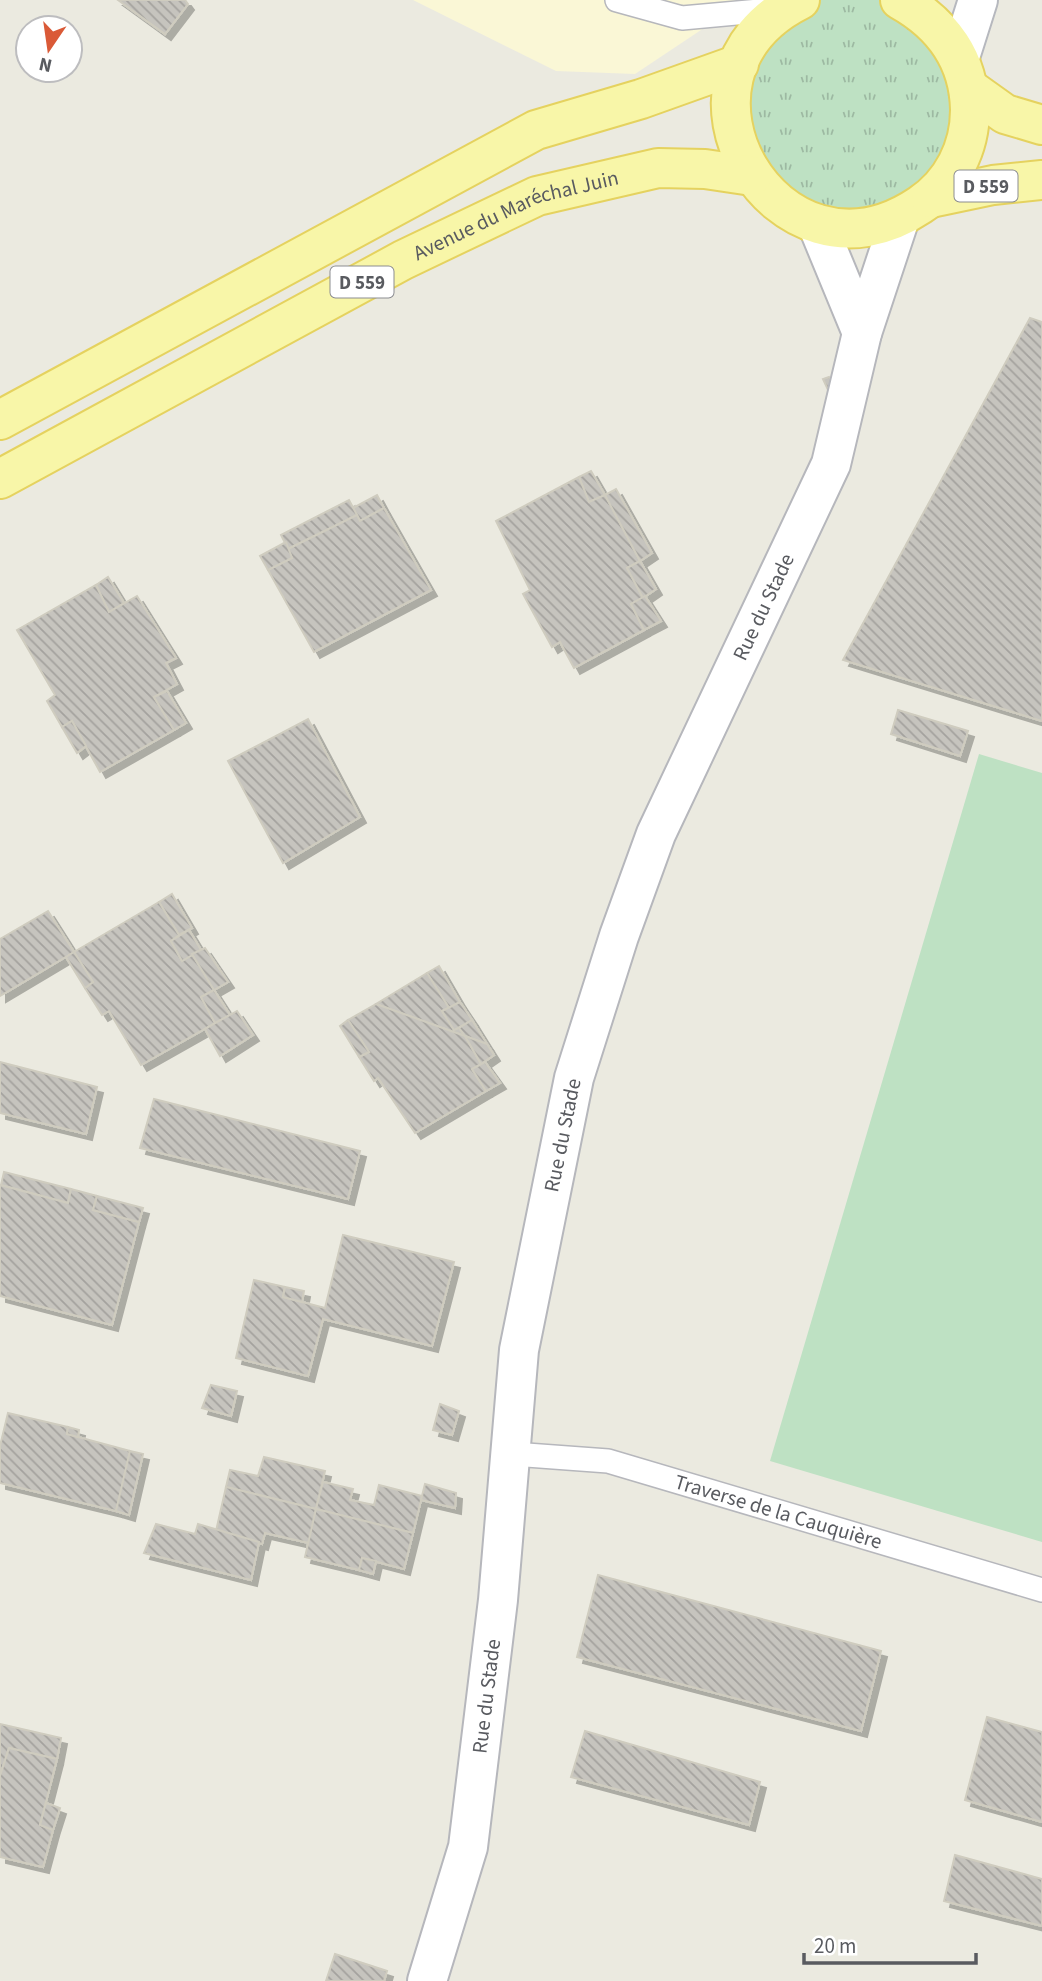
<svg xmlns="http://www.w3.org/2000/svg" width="1042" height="1981" viewBox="0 0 1042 1981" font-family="'Source Sans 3',sans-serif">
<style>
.commercial{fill:#faf7d6}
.grass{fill:url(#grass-tufts)}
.garden{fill:#bee1c3}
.building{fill:url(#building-back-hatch);stroke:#cfccbf;stroke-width:2;filter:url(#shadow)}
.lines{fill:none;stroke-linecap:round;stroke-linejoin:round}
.service-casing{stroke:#b6b7bc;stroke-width:26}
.tertiary-casing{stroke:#b6b7bc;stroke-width:42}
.secondary-casing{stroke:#b6b8be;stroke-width:42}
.primary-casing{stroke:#e5d25f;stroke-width:42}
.service{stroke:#fff;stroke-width:23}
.tertiary{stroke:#fff;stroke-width:38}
.secondary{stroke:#fff;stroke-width:38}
.primary{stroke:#f8f6a8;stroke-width:38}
.labels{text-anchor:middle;stroke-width:5;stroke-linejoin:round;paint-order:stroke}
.shield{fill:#fff;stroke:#8b8c90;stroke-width:2}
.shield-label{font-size:19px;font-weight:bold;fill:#595b60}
.street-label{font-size:21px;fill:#595b60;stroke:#fff}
</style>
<defs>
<pattern id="grass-tufts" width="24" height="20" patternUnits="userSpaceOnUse" patternTransform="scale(1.75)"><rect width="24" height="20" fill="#bee1c3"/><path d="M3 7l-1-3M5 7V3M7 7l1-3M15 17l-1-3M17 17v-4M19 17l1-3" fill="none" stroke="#9db9a2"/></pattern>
<pattern id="building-back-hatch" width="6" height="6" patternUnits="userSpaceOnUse" patternTransform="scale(1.75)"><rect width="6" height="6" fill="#c6c4be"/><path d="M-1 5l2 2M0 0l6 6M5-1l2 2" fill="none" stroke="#a4a29e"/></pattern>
<filter id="shadow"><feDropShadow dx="6" dy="6" stdDeviation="0" flood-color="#0004"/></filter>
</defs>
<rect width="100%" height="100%" fill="#ebeae0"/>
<path class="commercial" d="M413 0H746L635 74 556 71Z"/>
<path class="grass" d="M800 0H900L941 29 963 151 873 226 752 176 739 64Z"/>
<path class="garden" d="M979 754 1042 773V1542L770 1461Z"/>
<g class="building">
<path d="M118 0H185L188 4 165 34Z"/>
<path d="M1030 318 1042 322V721L843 660Z"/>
<path d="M829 377 835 388 829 392 823 379Z"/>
<path d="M591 471 605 495 589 502 579 477Z"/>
<path d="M579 477 589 502 605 495 640 561 627 568 643 598 631 604 644 630 574 668 560 642 552 647 523 594 530 590 496 521Z"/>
<path d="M616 489 652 553 640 561 605 495Z"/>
<path d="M377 495 384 508 360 521 353 508Z"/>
<path d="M349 500 357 515 288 549 281 535Z"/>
<path d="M384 508 431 590 314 652 268 570 292 558 288 549 357 515 360 521Z"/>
<path d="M286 542 292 558 268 570 260 556Z"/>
<path d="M640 561 656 589 643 598 627 568Z"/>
<path d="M108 577 124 603 109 612 96 585Z"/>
<path d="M96 585 109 612 137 596 176 658 166 663 177 684 154 697 174 730 100 772 72 721 62 727 47 701 55 695 17 630Z"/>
<path d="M645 596 661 621 644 630 631 604Z"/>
<path d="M167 691 186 723 174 730 154 697Z"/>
<path d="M898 710 968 731 960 756 891 734Z"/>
<path d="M308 719 360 817 283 863 228 761Z"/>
<path d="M72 721 86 746 77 753 62 727Z"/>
<path d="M172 894 192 928 179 935 159 902Z"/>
<path d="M159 902 179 935 171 941 182 961 192 954 214 990 201 997 215 1023 141 1065 109 1011 102 1015 85 988 93 982 74 952Z"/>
<path d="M48 911 74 952 0 996V939Z"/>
<path d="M189 930 201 950 182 961 171 941Z"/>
<path d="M205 948 228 982 214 990 192 954Z"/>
<path d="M74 952 93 982 85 988 66 957Z"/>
<path d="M439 966 460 1002 449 1008 427 973Z"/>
<path d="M427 973 449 1008 442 1011 454 1030 459 1028 465 1036 376 1004Z"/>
<path d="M214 990 230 1015 215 1023 201 997Z"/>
<path d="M460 1002 472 1020 454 1030 442 1011Z"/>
<path d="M376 1004 465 1036 481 1064 472 1069 486 1091 415 1133 378 1078 374 1081 359 1057 369 1052 348 1020Z"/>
<path d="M237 1011 253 1035 220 1056 205 1029Z"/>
<path d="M348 1020 369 1052 359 1057 340 1026Z"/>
<path d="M472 1020 487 1044 465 1036 459 1028Z"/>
<path d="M465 1036 487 1044 494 1055 481 1064Z"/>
<path d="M0 1062 97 1087 86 1134 0 1113Z"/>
<path d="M485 1062 500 1083 486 1091 472 1069Z"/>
<path d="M154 1099 360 1151 348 1199 140 1148Z"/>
<path d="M4 1172 71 1189 68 1203 1 1185Z"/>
<path d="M0 1185 68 1203 71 1189 97 1196 93 1210 139 1222 112 1325 0 1296Z"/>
<path d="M97 1196 143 1208 139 1222 93 1210Z"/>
<path d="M343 1235 454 1262 432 1346 323 1319 308 1376 236 1358 254 1280 285 1287 283 1297 325 1308Z"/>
<path d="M285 1287 304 1291 302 1302 283 1297Z"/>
<path d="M211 1385 237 1391 231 1416 202 1408Z"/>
<path d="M440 1404 459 1411 452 1435 433 1430Z"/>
<path d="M8 1413 68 1427 67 1434 130 1451 116 1511 0 1483V1446Z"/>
<path d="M68 1427 79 1430 78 1437 67 1434Z"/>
<path d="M130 1451 143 1454 129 1515 116 1511Z"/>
<path d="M264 1457 325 1471 316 1509 226 1487 230 1470 258 1476Z"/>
<path d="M323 1482 353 1489 350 1500 374 1505 379 1485 422 1496 413 1533 316 1509Z"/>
<path d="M425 1484 456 1493 455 1508 421 1500Z"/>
<path d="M226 1487 316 1509 309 1543 265 1533 262 1544 216 1531Z"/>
<path d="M316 1509 413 1533 404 1569 362 1558 359 1570 305 1557Z"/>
<path d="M156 1524 195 1534 198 1524 259 1542 251 1580 144 1553Z"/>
<path d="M362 1558 376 1561 373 1574 359 1570Z"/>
<path d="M598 1575 881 1651 861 1731 577 1657Z"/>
<path d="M987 1717 1042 1732V1822L965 1800Z"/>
<path d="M0 1724 61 1738 57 1759 9 1748 0 1776Z"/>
<path d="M585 1731 760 1782 749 1825 571 1777Z"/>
<path d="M9 1748 57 1759 40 1825 53 1830 43 1867 0 1857V1776Z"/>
<path d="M46 1803 60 1808 53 1830 40 1825Z"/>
<path d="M955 1855 1042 1879V1926L944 1901Z"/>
<path d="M335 1954 387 1971 384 1981H326Z"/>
</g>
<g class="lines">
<defs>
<g id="service">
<path d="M617 0 682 18 781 9"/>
<path id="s1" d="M513 1454 608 1461 1042 1590"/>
</g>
<g id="tertiary">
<path d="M817 224 862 333"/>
<path id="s2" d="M427 1981 468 1847 498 1600 519 1350 574 1078 619 936 656 834 831 464 862 333 900 218"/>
</g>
<path id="secondary" d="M960 57 978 0"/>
<g id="primary">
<path d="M800 0C646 77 777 301 920 205 952 184 970 148 970 110 969 60 943 24 900 0"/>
<path d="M970 89 1005 114 1042 125"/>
<path d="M931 198 993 185 1042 180"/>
<path d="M0 420 536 130 641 99 739 64"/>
<path id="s3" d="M0 479 403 260 537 196 658 168 705 169 752 176"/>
</g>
</defs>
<use href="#service" class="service-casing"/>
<use href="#tertiary" class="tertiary-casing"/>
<use href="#secondary" class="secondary-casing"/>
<use href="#primary" class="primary-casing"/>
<use href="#service" class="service"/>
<use href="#tertiary" class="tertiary"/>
<use href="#secondary" class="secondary"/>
<use href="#primary" class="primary"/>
</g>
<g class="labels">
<g class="shield">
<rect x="954.5" y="170.5" width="63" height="31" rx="5"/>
<rect x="330.5" y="266.5" width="63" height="31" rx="5"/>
</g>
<g class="shield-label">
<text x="986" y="193">D 559</text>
<text x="362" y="289">D 559</text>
</g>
<g class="street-label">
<text dy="7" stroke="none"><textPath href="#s3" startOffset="581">Avenue du Maréchal Juin</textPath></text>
<text dy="7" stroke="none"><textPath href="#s2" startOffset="1426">Rue du Stade</textPath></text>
<text dy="7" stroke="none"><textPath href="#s2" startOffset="859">Rue du Stade</textPath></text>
<text dy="7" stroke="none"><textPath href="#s1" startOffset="273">Traverse de la Cauquière</textPath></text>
<text dy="7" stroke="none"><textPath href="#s2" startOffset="292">Rue du Stade</textPath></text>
</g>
</g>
<g transform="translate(49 49) rotate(193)"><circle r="33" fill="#ffffff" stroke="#bdbdbf" stroke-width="2"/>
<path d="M0-5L12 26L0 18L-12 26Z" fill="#da5a37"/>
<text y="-10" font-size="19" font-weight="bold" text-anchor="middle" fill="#595b60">N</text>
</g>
<path d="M804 1953v10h172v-10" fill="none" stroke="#595b60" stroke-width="3.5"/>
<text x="814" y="1953" font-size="21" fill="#595b60" stroke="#ffffff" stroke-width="5" paint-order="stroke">20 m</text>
</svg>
